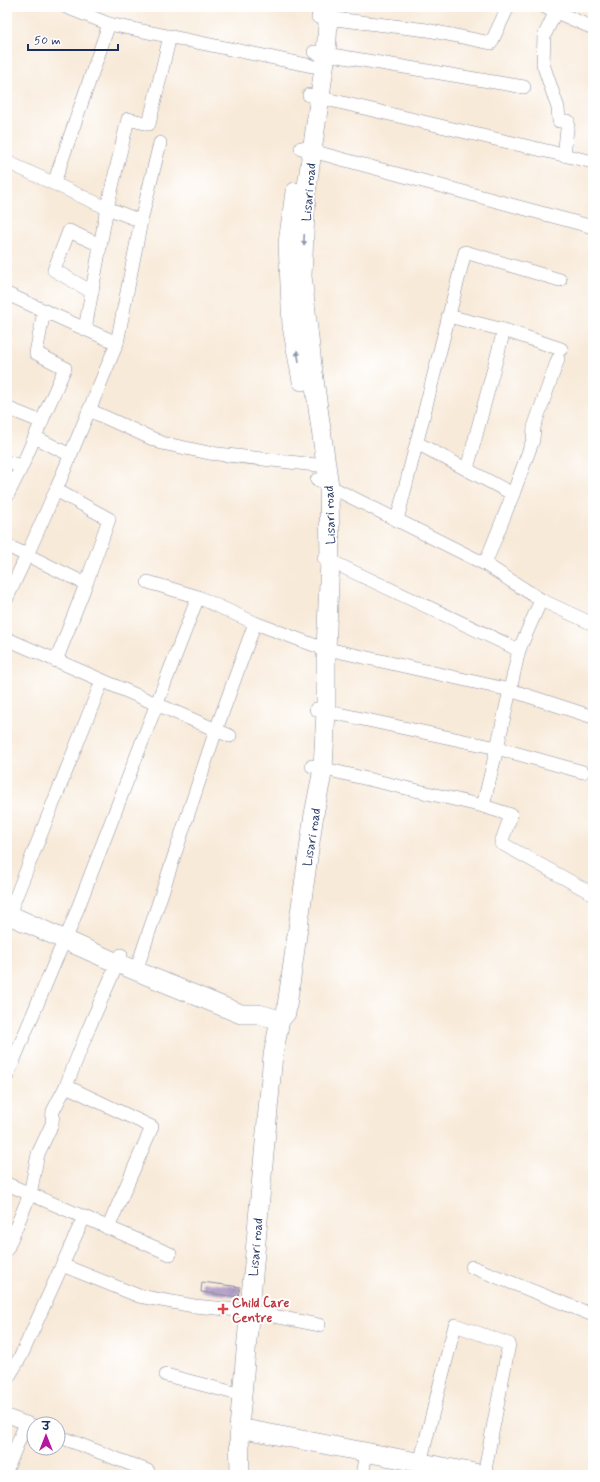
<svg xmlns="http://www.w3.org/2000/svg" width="600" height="1482" viewBox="0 0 600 1482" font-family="Mynerve,'Playpen Sans Deva',sans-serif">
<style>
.building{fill:url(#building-hatch)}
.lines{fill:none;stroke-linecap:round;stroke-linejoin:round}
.street-casing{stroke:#8a8c9c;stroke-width:14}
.secondary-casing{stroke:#8a8c9c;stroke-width:20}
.street{stroke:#fff;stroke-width:13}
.secondary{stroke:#fff;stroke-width:19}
.oneway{fill:#8d97ae}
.health-dot{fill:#e0444e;stroke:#fff;stroke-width:1.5}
.labels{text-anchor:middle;stroke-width:4;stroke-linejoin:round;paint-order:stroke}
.street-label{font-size:13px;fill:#1b2f5e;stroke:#fff}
.health-label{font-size:13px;font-weight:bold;fill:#be3a42;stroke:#fff;text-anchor:start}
</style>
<defs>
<pattern id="building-hatch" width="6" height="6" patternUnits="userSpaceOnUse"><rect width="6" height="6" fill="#b29cc9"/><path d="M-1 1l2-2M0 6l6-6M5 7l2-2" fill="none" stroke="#9080a6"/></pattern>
</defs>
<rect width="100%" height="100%" fill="#fff"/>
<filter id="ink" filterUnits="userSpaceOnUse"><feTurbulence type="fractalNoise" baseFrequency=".025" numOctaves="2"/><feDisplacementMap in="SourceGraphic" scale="8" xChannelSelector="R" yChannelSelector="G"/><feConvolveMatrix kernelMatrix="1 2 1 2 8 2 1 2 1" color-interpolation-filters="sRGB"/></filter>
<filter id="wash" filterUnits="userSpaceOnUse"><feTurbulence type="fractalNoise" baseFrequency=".012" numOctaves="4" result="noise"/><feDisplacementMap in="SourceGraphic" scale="16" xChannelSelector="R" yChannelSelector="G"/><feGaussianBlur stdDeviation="0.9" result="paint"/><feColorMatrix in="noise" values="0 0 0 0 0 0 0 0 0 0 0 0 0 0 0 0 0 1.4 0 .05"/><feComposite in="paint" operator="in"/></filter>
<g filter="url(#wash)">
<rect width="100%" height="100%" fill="#f8ead9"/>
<g id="blocks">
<path class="building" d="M202 1282 240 1287 238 1297 201 1292Z"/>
</g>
</g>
<g filter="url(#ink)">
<use href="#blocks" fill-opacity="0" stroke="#8a8c9c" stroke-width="1"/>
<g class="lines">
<defs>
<g id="street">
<path d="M66 7 109 24 312 66"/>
<path d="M545 7 593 28"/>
<path d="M558 7 544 36 543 64 558 108 559 121H568L564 155"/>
<path d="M318 17 427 30 491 43 508 7"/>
<path d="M314 52 524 87"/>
<path d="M309 95 593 162"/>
<path d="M301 148 593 227"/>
<path d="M7 162 107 208 85 329 7 294"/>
<path d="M54 183 109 24"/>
<path d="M141 221 160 143"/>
<path d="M92 292 54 270 69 231 100 245"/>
<path d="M448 316 504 330 561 349"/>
<path d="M117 343 141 221 107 208 128 119 149 124 170 36"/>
<path d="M7 408 42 422"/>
<path d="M89 410 162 443 209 453 316 465"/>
<path d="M35 437 70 455"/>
<path d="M417 443 513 494"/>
<path d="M7 462 22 466 7 496"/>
<path d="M22 466 65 368 36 353 44 311"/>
<path d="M467 469 504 330"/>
<path d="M317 480 485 564 541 600 593 624"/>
<path d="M56 490 117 343 85 329"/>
<path d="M397 520 465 252 560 280"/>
<path d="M7 546 27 555 7 598"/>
<path d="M324 558 519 650 541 600"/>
<path d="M485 564 513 494 533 440 534 427 558 359"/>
<path d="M148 582 198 597"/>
<path d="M7 639 230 736"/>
<path d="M56 661 86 584 27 555 56 490 109 519 86 584"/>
<path d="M316 709 497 748 510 690 593 717"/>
<path d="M312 766 483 806 497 748 583 772"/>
<path d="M483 806 511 815 501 843 593 894"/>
<path d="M7 919 102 681"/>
<path d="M139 962 216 730 255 623 319 647 510 690 519 650"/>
<path d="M7 1076 57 957 69 931 198 597 255 623"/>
<path d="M66 1086 152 1127 108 1228"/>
<path d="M7 1184 170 1254"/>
<path d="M7 1249 30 1194 38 1154 52 1124 53 1111 66 1086 88 1030 121 955"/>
<path d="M62 1265 139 1296 194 1306 249 1311 319 1325"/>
<path d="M472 1267 593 1315"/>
<path d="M166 1375 242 1395"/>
<path d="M7 1379 21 1356 84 1217"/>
<path d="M7 1416 26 1423"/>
<path d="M58 1436 148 1471 149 1475"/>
<path d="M420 1463 455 1325 509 1344 484 1475"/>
<path d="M7 1469 26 1423 34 1426"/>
<path d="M362 1475 366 1453"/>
</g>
<g id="secondary">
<path d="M295 192 288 243 292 326 302 381"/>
<path d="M7 914 117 963 241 1014H259L280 1020"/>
<path d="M239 1428 485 1475"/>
<path d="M240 1475 239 1428 273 1055 280 1020 286 1013 314 814 323 769 326 711V649L330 561 329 486 312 365 302 276 306 193 326 54 329 7"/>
</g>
</defs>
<use href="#street" class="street-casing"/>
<use href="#secondary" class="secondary-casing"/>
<use href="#street" class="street"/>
<use href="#secondary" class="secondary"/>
</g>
<defs><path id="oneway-solid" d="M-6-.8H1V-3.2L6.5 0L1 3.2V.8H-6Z"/></defs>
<g class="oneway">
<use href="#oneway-solid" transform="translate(304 240) rotate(93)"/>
<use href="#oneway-solid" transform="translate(298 356) rotate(-100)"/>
</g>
</g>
<path class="health-dot" d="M221 1303h4v4h4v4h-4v4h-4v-4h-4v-4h4z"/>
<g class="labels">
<g class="street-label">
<text transform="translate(308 192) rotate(-85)" y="5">Lisari road</text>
<text transform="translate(329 515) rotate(-92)" y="5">Lisari road</text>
<text transform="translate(311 837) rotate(-81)" y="5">Lisari road</text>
<text transform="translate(255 1247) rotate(-85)" y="5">Lisari road</text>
</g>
<g class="health-label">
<text x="232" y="1307">Child Care<tspan x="232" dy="15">Centre</tspan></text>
</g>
</g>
<rect width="600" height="1482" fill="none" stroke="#fff" stroke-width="24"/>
<g transform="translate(46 1436)"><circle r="19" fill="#ffffff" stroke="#a4acbf"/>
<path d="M0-3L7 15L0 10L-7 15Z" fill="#b5179e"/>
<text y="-6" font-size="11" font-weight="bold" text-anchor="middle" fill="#1b2f5e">उ</text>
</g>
<path d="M28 44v6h90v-6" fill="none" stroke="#1b2f5e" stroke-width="2"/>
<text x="34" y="44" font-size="12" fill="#1b2f5e" stroke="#ffffff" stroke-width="3" paint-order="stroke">50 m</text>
</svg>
